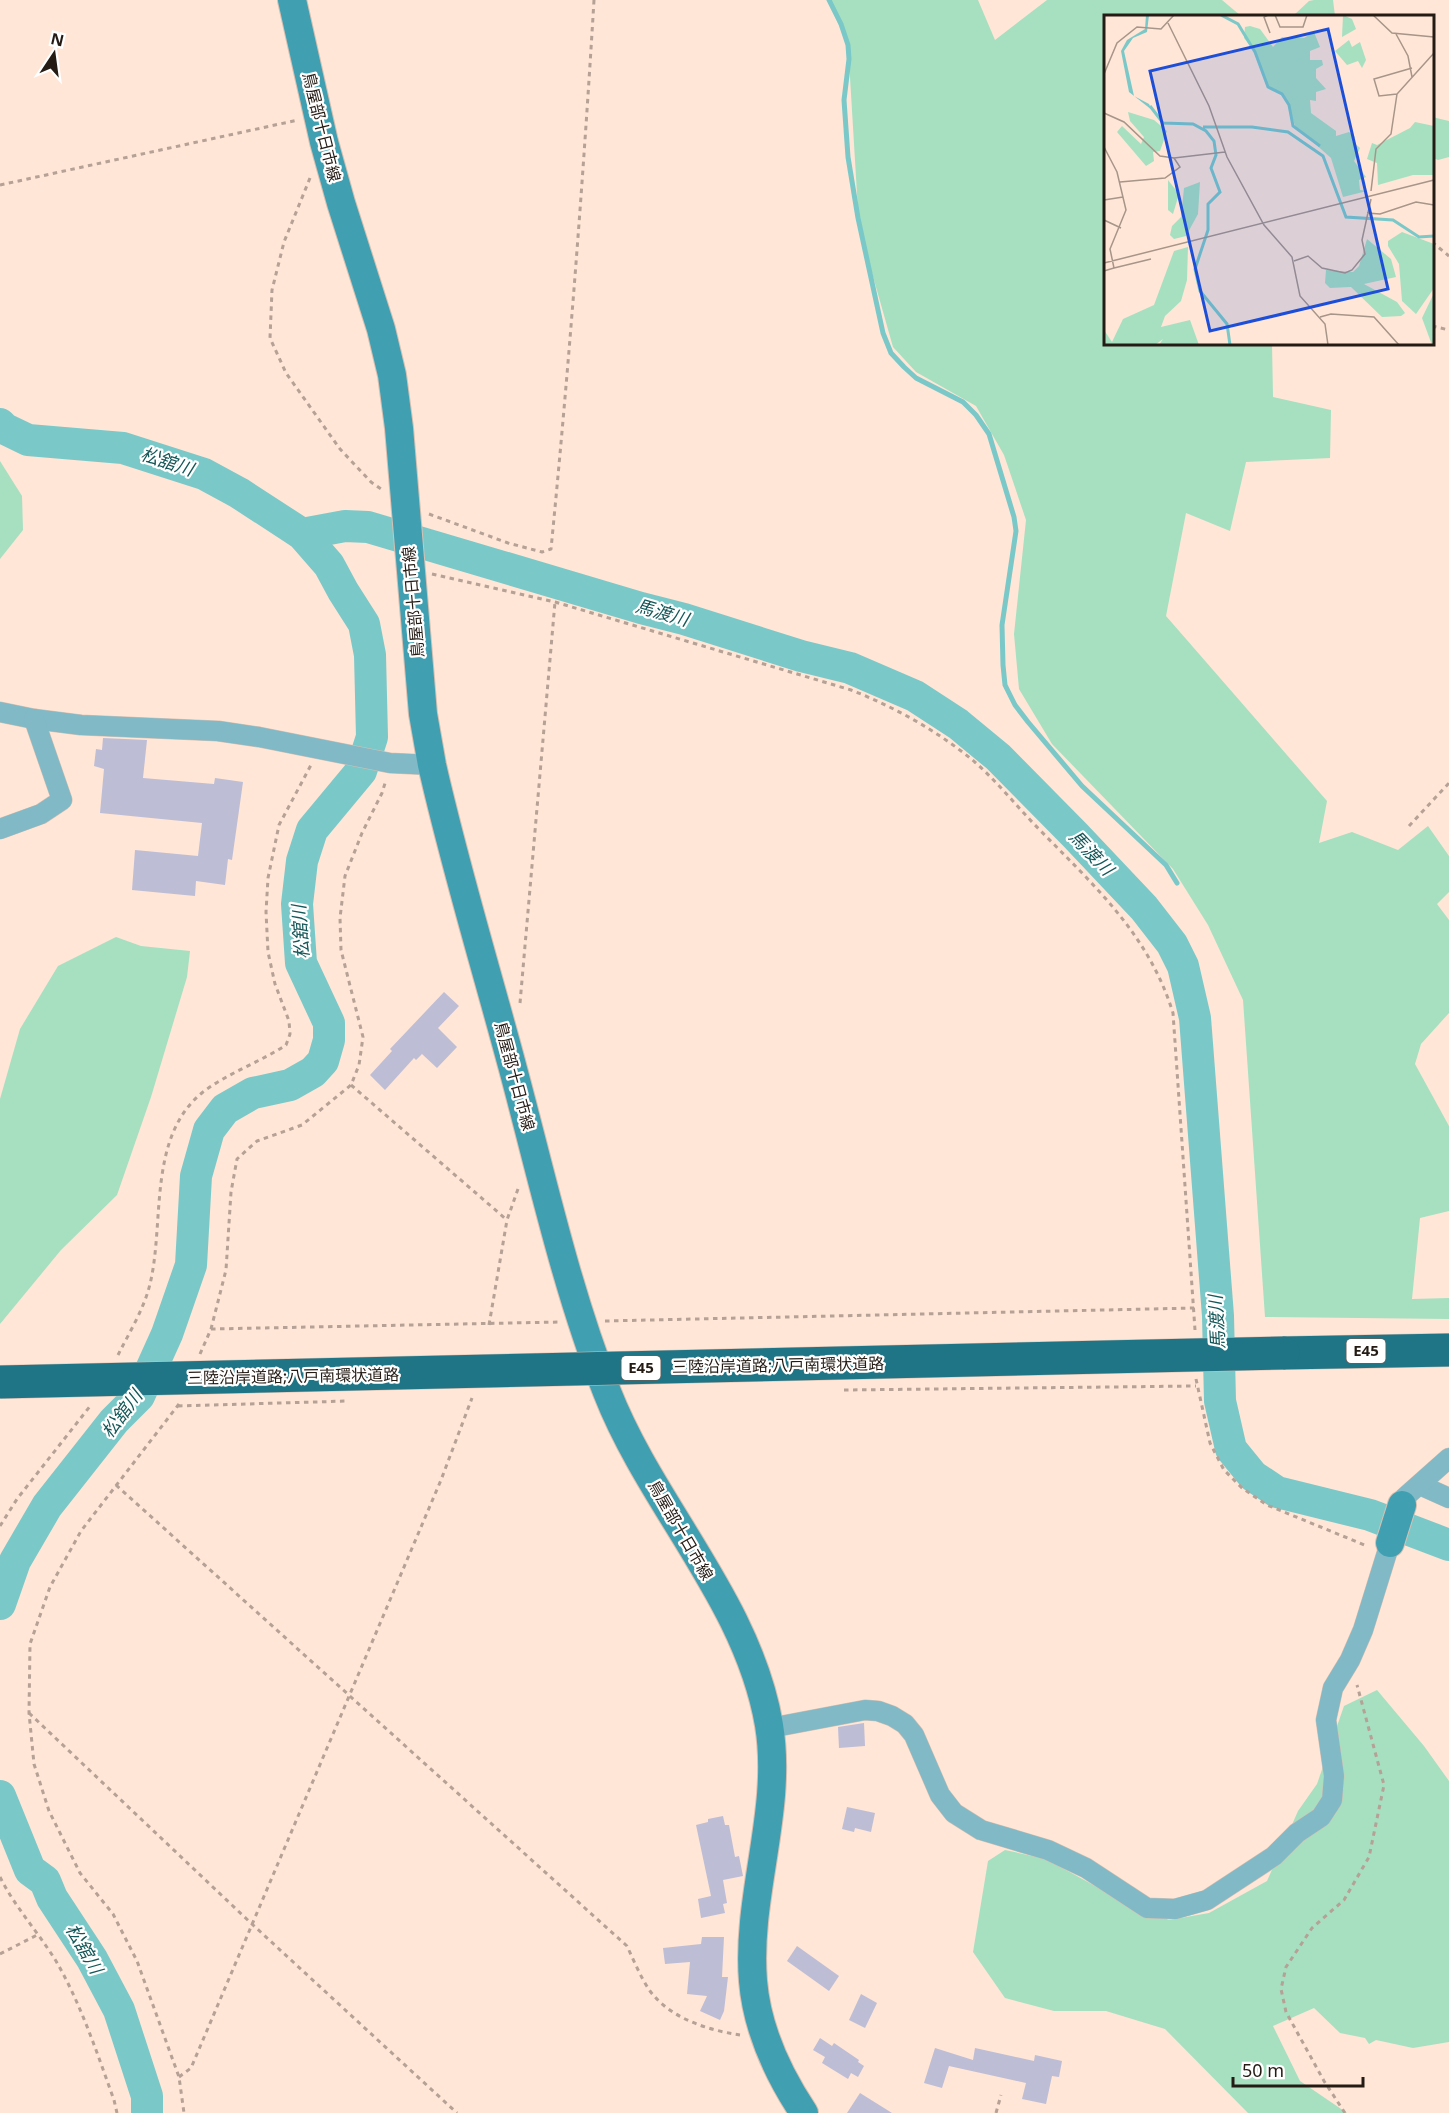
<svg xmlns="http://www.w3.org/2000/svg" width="1449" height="2113" viewBox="0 0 1449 2113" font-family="'Noto Sans','Noto Sans JP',sans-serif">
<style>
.green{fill:#a6e0c1}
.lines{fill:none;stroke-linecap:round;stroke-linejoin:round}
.stream{stroke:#7bc8c9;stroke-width:5}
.river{stroke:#7bc8c9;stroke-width:32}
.building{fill:#bebdd6}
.street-casing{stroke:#d8c1b3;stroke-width:21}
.secondary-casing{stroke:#d8c1b3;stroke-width:30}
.highway-casing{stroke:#d8c1b3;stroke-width:34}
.path{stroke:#b5a195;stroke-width:3;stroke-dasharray:4.5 4.5;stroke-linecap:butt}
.street{stroke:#81b9c6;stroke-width:20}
.secondary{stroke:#40a0b2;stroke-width:28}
.highway{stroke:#1f7585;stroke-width:33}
.highway-bridge-casing{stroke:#d8c1b3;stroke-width:34;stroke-linecap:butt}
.highway-bridge{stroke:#1f7585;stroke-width:33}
.labels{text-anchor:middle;stroke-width:4.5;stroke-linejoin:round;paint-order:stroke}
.shield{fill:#fff;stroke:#665f5b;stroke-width:1.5}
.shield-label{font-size:15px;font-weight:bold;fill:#241b15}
.street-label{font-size:16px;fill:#241b15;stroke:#fff}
.water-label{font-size:18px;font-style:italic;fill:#155759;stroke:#fff}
.inset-river{fill:none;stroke:#7bc8c9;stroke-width:3}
.inset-road{fill:none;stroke:#a79589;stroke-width:1.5}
.view{fill:#1d4ed8;fill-opacity:0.15;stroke:#1d4ed8;stroke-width:3}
.inset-edge{fill:none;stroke:#241b15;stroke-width:3}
</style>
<rect width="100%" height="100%" fill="#ffe6d6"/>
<g class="green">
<path d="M827 0H978L995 40 1047 0H1222L1241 16H1106V344H1272L1273 397 1331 410 1330 458 1246 462 1230 531 1186 513 1166 616 1327 801 1319 843 1352 832 1398 850 1428 826 1449 856V892L1437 904 1449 920V1013L1421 1044 1415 1064 1449 1126V1211L1420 1218 1412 1299 1449 1298V1319L1265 1317 1243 1000 1208 925 1173 869 1052 744 1019 689 1014 634 1026 520 1004 455 976 406 916 372 893 347 859 227 848 44Z"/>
<path d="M1314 0H1333L1335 16H1293L1309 1Z"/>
<path d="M1432 117 1449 121V157L1438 160 1433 158Z"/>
<path d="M0 461 22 496 23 530 0 559Z"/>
<path d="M116 937 141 946 190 951 187 977 151 1097 117 1195 61 1250 0 1324V1099L20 1029 58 966Z"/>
<path d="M1377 1690 1424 1746 1449 1781V2042L1413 2048 1376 2040 1369 2044 1365 2038 1340 2033 1314 2008 1273 2026 1300 2081 1347 2113H1248L1165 2029 1106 2011H1054L1005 1998 973 1952 988 1861 1005 1850 1046 1859 1115 1897 1169 1920 1209 1913 1267 1881 1298 1811 1317 1784 1344 1706Z"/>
</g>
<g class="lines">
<path class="stream" d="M829 0 841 24 848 45 849 59 844 100 848 157 858 218 883 333 891 353 904 367 916 378 963 402 976 415 989 434 1014 517 1016 531 1002 625 1003 665 1005 685 1015 705 1028 722 1082 786 1166 865 1177 883"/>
<g class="river">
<path d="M0 424 5 429 28 440 123 448 204 474 239 493 302 534 329 565 343 591 364 624 370 655 372 737 361 771 312 830 302 861 297 904 301 963 329 1023V1040L323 1061 313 1072 290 1085 253 1093 225 1109 209 1130 196 1176 191 1265 167 1334 139 1396 114 1421 47 1506 15 1561 0 1604"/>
<path d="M302 534 345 526 368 527 641 608 684 619 801 656 850 668 915 696 958 724 998 757 1075 835 1144 908 1172 944 1183 966 1195 1018 1218 1316 1220 1401 1231 1449 1253 1476 1277 1492 1370 1515 1449 1545"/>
<path d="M0 1796 30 1870 45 1881 52 1898 92 1959 119 2010 147 2096V2113"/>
</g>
</g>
<g class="building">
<path d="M103 738 147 740 143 778 214 784 215 778 243 782 232 860 228 859 225 885 196 881 195 896 132 890 135 850 198 856 202 823 100 813 104 769 94 766 96 749 102 750Z"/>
<path d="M444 992 459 1006 438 1028 457 1047 437 1068 422 1054 416 1060 414 1058 385 1090 370 1075 392 1051 390 1049Z"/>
<path d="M864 1723 865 1746 839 1748 838 1727Z"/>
<path d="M847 1807 875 1813 871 1832 855 1828 854 1832 842 1829Z"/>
<path d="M723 1816 725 1825H729L735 1857 739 1856 743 1876 723 1880 727 1903 723 1904 725 1913 701 1918 698 1899 711 1896 696 1825 708 1822V1819Z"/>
<path d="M702 1937H724L722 1977H728L724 2011 720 2020 700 2011 707 1996 687 1994 690 1962 665 1964 663 1948 701 1944Z"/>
<path d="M797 1946 839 1976 829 1991 787 1961Z"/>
<path d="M861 1994 877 2003 865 2028 849 2020Z"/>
<path d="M820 2038 832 2046 834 2043 859 2060 858 2062 864 2066 858 2077 851 2073 848 2079 822 2063 825 2057 813 2050Z"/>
<path d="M935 2048 973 2060 975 2048 1034 2061 1035 2055 1062 2061 1059 2077 1052 2076 1046 2104 1022 2099 1026 2083 949 2066 942 2088 924 2083Z"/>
<path d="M860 2093 892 2113H847Z"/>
</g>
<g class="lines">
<defs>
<g id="street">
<path d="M0 712 34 719 81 725 218 731 259 737 390 763 432 765"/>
<path d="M0 829 41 814 62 800 34 719"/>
<path d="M1420 1485 1449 1498"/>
<path d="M1402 1505 1404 1498 1449 1458"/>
<path d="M770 1728 865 1710 878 1711 892 1716 905 1724 914 1735 940 1795 954 1813 981 1830 1048 1850 1086 1868 1147 1908 1175 1909 1207 1900 1274 1856 1297 1833 1321 1817 1332 1800 1334 1776 1326 1720 1333 1688 1350 1660 1363 1630 1390 1543"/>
</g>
<g id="secondary">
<path d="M292 0 324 142 341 203 381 329 392 375 399 428 423 714 432 765C455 867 486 968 513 1069 542 1177 566 1288 607 1392 652 1507 748 1601 769 1725 783 1811 746 1895 753 1981 757 2029 778 2074 804 2113"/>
<path d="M1390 1543 1402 1505"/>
</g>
<path id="highway" d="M1283 1353 1449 1350"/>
</defs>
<use href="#street" class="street-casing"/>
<use href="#secondary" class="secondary-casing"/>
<use href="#highway" class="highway-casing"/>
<g class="path">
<path d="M310 178 284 242 272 290 270 338 286 373 340 449 371 482 381 489"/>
<path d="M0 185 298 120"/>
<path d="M1432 242 1449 256"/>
<path d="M1432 326 1449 330"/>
<path d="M429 514 508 543 542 552 551 549C569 366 583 183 594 0"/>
<path d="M432 574 555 602 851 690C894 707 934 729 970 758 993 777 1013 802 1034 824 1091 883 1148 932 1173 1013L1195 1330"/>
<path d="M1409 826 1449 783"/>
<path d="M520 1003 555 602"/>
<path d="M351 1085 507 1220"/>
<path d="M605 1321 1194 1308"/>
<path d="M489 1325 507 1220 519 1186"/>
<path d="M211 1329 560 1322"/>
<path d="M200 1354 211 1329 226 1270 231 1192 237 1159 257 1141 302 1125 351 1085 359 1065 363 1037 341 950 340 918 345 876 362 833 382 793 386 780"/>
<path d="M118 1355C129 1333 144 1309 150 1284 165 1222 147 1137 203 1092 228 1073 260 1062 286 1045L290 1034 289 1021 275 984 268 952 266 912 268 878 279 825 311 765"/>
<path d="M1196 1379 1210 1443 1224 1470 1242 1488 1267 1505 1367 1546"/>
<path d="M844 1390 1196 1386"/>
<path d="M179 1404 81 1531 50 1587 30 1644 29 1713 34 1764 49 1811 80 1873 113 1914 137 1961 179 2077 184 2113"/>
<path d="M178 1406 348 1401"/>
<path d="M116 1485 627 1946C634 1961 641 1978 650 1991 671 2019 708 2030 740 2035"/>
<path d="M0 1526 17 1499 91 1405"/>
<path d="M29 1713 253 1925 457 2113"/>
<path d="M0 1877C15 1907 38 1932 56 1961 81 2004 97 2053 114 2100L117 2113"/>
<path d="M0 1954 37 1935"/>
<path d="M179 2077 191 2068 441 1480 472 1398"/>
<path d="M996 2113 1001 2095"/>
<path d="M1345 2113 1324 2081 1286 2012 1281 1989 1286 1967 1312 1928 1344 1900 1369 1857 1384 1785 1357 1685"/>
</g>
<use href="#street" class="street"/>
<use href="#secondary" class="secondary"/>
<use href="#highway" class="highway"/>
<defs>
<path id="highway-bridge" d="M0 1382 1283 1353"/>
</defs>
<use href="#highway-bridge" class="highway-bridge-casing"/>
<use href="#highway-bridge" class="highway-bridge"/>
</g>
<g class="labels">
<g class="shield">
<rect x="1346.5" y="1339" width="39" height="24" rx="4.5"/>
<rect x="621.5" y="1356" width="39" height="24" rx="4.5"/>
</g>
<g class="shield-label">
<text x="1366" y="1356">E45</text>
<text x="641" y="1373">E45</text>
</g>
<g class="street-label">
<text transform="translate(322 127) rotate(76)" y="6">鳥屋部十日市線</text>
<text transform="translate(413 602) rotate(-95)" y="6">鳥屋部十日市線</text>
<text transform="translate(515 1076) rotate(75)" y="6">鳥屋部十日市線</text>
<text transform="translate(778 1365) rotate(-1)" y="6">三陸沿岸道路;八戸南環状道路</text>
<text transform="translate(293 1376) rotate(-1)" y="6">三陸沿岸道路;八戸南環状道路</text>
<text transform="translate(681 1530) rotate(60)" y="6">鳥屋部十日市線</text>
</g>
<g class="water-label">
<text transform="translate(167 462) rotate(18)" y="6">松舘川</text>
<text transform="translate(662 613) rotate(16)" y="6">馬渡川</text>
<text transform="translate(1091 853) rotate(46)" y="6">馬渡川</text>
<text transform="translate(301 932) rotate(-94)" y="6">松舘川</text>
<text transform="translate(1217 1322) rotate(-93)" y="6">馬渡川</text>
<text transform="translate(122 1414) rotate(-53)" y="6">松舘川</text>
<text transform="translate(84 1949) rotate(60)" y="6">松舘川</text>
</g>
</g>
<g transform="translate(1104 15)">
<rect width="330" height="330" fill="#ffe6d6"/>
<path d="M239 0 248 4 252 14 238 22ZM146 11 156 14 169 32 178 22 200 23 210 17 216 32 206 36V45H218L219 50 212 54V63L222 74 212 77V86L206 85 207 98 232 116V121L245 117 251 122 248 126 256 133 250 146 262 162 255 165 256 175 263 176 239 182 227 143 191 111 182 83 166 73 158 59 151 37 140 23 141 12ZM245 25 248 32 256 27 262 45 258 53 254 46 243 50 231 36ZM24 97 50 105 63 116 56 136 49 137 50 146 42 151 13 117 18 111 37 129 40 122 26 106ZM311 107 330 111V160H309L274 170 273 148 263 144 268 128 273 130 306 113ZM64 165 75 179 69 199 64 195ZM96 167 94 199 82 221 70 224 66 220 68 211 77 202 80 173ZM298 217 330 229V273L312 299 298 286 295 249 284 231V226ZM263 224 287 244 292 262 260 269 293 287 301 298 297 301 278 302 247 272 226 273 221 268 222 255 249 257 255 251ZM84 232 83 265 77 286 61 301 57 312 86 305 95 330H55L59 324 51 330H0V315L8 327 19 304 50 290 70 236ZM330 278V330H328L318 303Z" fill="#a6e0c1"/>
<path d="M42 0H45L43 17 29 23 20 36 30 81 45 89 48 95 25 77 17 36 23 25 41 14Z" fill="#7bc8c9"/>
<path class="inset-river" d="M117 0 134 9 151 37 164 72 178 79 185 90 189 111 216 131M46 91 59 108 89 109 102 116 110 126 112 140 107 153 116 177 104 189V215L91 254 96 276 123 309 126 330M99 112H148L184 117 219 141 242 202 289 205 315 222 330 221"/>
<path class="inset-road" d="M164 0 160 2 166 18M171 0 176 12H199L203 0M269 0 288 18 330 22M64 8 105 91 123 142 160 210 188 242 196 281 221 309 224 330M292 19 304 41 308 62M0 59 13 28 33 12 57 14 70 0M293 79 275 81 270 64 308 53M0 98 20 107 56 141 70 143 121 137M0 132 13 157 22 195 6 234 10 253 0 256M16 167 61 163 76 152 70 143M267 176 272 134 287 119 293 79 330 38M0 185 19 182M263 198 276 199 312 187 330 190M0 205 17 213M190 246 204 241 218 253 241 258 248 255 261 239 258 225 267 184M0 248 330 165M10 253 47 244M216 302 227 299 270 302 295 330"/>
<path class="view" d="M224 14 284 274 106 316 46 56Z"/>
<rect width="330" height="330" class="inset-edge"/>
</g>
<g transform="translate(54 54) rotate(13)" stroke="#ffffff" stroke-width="4.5" paint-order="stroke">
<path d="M0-4.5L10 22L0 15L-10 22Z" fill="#241b15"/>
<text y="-9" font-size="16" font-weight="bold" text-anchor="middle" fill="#241b15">N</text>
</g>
<path d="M1233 2077v9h130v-9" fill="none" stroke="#241b15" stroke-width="3"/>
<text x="1242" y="2077" font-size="18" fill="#241b15" stroke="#ffffff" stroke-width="4.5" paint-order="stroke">50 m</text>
</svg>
